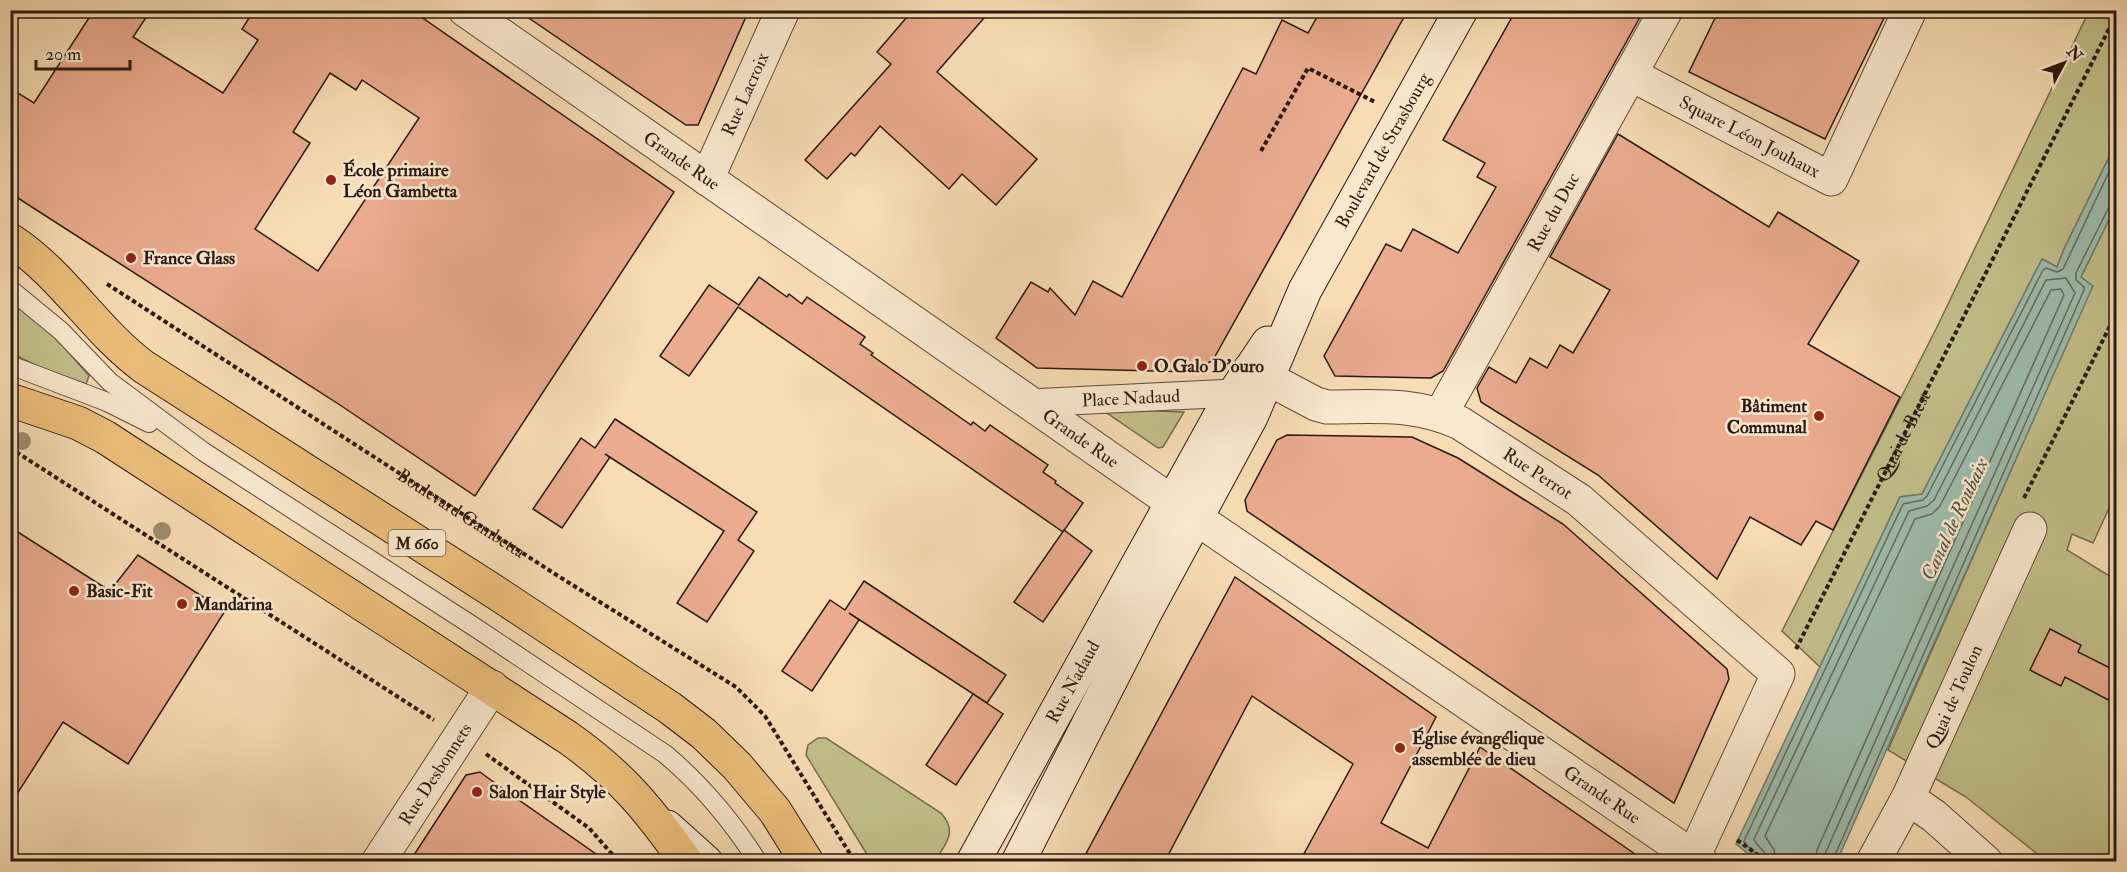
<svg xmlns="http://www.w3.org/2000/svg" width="2127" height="872" viewBox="0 0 2127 872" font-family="'IM FELL Double Pica',serif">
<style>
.green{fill:#c2bf8a;stroke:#766c4e;stroke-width:1.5}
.water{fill:#9dbcac;stroke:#6f7b6e;stroke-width:1.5}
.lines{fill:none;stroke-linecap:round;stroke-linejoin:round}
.shore{stroke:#646a5e;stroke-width:1.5}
.building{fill:#eaab8e;stroke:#2b1911;stroke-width:1.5;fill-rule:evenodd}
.service-casing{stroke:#5e4a3a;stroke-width:20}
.pedestrian-casing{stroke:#5e4a3a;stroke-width:29}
.minor-casing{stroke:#5e4a3a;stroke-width:35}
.tertiary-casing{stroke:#5e4a3a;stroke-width:35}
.secondary-casing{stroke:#2b1911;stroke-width:35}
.primary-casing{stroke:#2b1911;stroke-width:35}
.path{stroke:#2b1911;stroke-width:4;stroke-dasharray:4.5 3;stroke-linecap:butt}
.service{stroke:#fae8ce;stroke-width:18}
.pedestrian{stroke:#fae8ce;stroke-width:27}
.minor{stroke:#fae8ce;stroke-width:33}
.tertiary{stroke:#fae8ce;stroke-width:33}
.secondary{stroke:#fae8ce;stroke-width:33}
.primary{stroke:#ecbe7a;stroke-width:33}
.tree{fill:#a08c6e}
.poi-dot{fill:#8f2418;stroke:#fae8ce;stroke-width:2}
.labels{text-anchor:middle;stroke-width:5;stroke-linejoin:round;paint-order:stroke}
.shield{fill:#fae8ce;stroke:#69574a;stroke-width:1.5}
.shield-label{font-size:16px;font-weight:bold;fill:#2b1911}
.street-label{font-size:18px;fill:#2b1911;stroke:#fae8ce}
.poi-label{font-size:18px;font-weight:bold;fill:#2b1911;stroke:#fae8ce;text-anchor:start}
.water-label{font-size:20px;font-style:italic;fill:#535247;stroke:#fae8ce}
</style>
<rect width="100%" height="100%" fill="#f8dcb4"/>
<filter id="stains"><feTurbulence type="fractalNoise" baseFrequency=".00333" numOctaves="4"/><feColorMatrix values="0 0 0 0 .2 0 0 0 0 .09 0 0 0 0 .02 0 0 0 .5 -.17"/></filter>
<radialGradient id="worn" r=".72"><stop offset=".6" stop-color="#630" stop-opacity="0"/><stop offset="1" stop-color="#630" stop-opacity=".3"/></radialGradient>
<g class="green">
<path d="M2089 11H2116V143L2064 249 2057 267 2042 259 1922 494 1900 497 1820 667 1782 631 1937 327Z"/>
<path d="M2116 205V493L2093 543 2072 534 2067 550 2116 580V861H2046L1966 797 1888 750 2092 286 2081 277Z"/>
<path d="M10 299C41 319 65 348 89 376L86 384 39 367 11 353Z"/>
<path d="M1101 409 1184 412 1163 447 1158 448Z"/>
<path d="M818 738H826L941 813C958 832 946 843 935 861H871L806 755 808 745Z"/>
</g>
<path class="water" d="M2116 143V205L2081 277 2093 286 1837 861H1757L1736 844 1900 497 1922 494 2042 259 2057 267 2064 249Z"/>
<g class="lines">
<g class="shore">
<path d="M1760 862C1759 851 1747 849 1744 841L1903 504 1923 500 1927 496 2043 270 2046 268 2057 272 2063 269 2116 157"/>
<path d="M1768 862C1767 850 1757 848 1754 839L1909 511 1927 506 1934 500 2046 280 2066 278 2075 293 1825 854 1824 862"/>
<path d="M1777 862 1774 850 1765 836 1915 519 1932 514 1940 506 2051 290 2061 289 2064 295 1817 850 1815 862"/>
<path d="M1832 862 2084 290V287L2076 280V273L2109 207 2116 204"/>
</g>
</g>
<g class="building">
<path d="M94 10H151L133 37 223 93 258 40 242 29 254 10H411L674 192 475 496 340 405 10 193V88L34 103ZM330 73 356 90 362 80 419 118 318 271 255 229 310 143 293 132Z"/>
<path d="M517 10H749L698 125H686Z"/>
<path d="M913 10H991L937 72 1037 159 996 205 962 174 949 189 880 126 855 156 851 153 827 179 805 160 891 64 877 52Z"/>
<path d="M1321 10H1408L1213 360 1194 372 1037 368 996 338 1031 282 1048 292 1050 288 1075 315 1093 281 1122 297 1243 68 1256 74 1282 20 1308 33Z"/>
<path d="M1516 10H1644L1443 371 1431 378 1335 376 1324 356 1386 244 1401 251 1413 229 1458 253 1496 187 1477 177 1485 163 1443 140Z"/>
<path d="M1719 10H1888L1825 139 1689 72Z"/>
<path d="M1618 134 1769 227 1778 212 1859 261 1808 344 1900 397 1833 530 1816 521 1801 545 1750 517 1717 579 1598 475 1481 402 1477 388 1489 367 1516 383 1530 358 1547 368 1560 345 1573 353 1610 290 1550 257Z"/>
<path d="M759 277 787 297 789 294 802 304 807 297 865 337 860 344 873 353 871 355 971 425 973 422 985 431 990 425 1048 465 1043 472 1056 481 1055 483 1083 503 1063 532 738 307 689 376 660 356 709 285 739 305Z"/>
<path d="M615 419 757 512 738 540 754 551 707 622 677 603 724 531 605 454 610 457 562 528 533 509 581 438 595 448Z"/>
<path d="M1287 435 1412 437 1458 458 1563 524 1727 669 1729 679 1674 803 1247 511 1245 500 1277 440Z"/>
<path d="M10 527 110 591 138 555 225 611 128 764 63 722 10 805Z"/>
<path d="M1064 530 1092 551 1043 622 1014 602Z"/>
<path d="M1235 577 1436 717 1381 823 1428 848 1480 747 1645 861H1300L1353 764 1252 696 1165 861H1082Z"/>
<path d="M864 581 1006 675 987 703 849 613 859 620 812 691 782 671 830 600 845 610Z"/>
<path d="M2050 629 2081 645 2078 652 2116 671V704L2065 677 2061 686 2030 670Z"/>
<path d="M973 694 1003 714 956 785 926 765Z"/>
<path d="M480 772 499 786 606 861H410L466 775Z"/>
</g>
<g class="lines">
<defs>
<g id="service">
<path d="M10 289 61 331 110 382 204 452 476 628 665 754C702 785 732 821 758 862"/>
<path d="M10 365 107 402 149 423"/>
</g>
<g id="pedestrian">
<path id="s3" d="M1029 403 1234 393"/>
</g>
<g id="minor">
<path id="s4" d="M465 10 1172 502"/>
<path id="s5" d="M1630 74 1831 179 1910 10"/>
<path id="s6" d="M707 179 783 10"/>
<path id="s7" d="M1250 369 1316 404 1327 407C1376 407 1415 402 1460 423L1579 500 1778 674 1691 862"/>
<path id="s8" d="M1441 414 1666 10"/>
<path d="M1908 798 1934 816 1986 862"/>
<path id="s9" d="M378 862 492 687"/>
<path id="s10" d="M1873 862 1908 798 2030 529"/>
</g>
<g id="tertiary">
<path id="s11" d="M1174 503 1701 862"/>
</g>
<g id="secondary">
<path d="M667 827 706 862"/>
<path id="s12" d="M973 862 1225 407 1268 343"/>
<path id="s13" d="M1018 862 1145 613 1251 417 1305 290 1461 10"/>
</g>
<g id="primary">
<path d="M10 240C63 274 94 330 144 367L498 594 670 708 704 734 737 766 775 811 807 862"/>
<path d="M10 400 78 423 105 437 567 737C620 774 649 809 686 862"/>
</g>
</defs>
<use href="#service" class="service-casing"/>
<use href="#pedestrian" class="pedestrian-casing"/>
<use href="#minor" class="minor-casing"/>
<use href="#tertiary" class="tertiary-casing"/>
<use href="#secondary" class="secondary-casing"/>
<use href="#primary" class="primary-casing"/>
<g class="path">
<path d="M1261 151 1308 68 1375 102"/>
<path id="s1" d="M107 284 555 574 736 687 765 716 855 862"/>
<path d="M10 448 434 720"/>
<path d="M2024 498 2116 314"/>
<path id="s2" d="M1796 649 2116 15"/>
<path d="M486 754 589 828 619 862"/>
<path d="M1737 840 1768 862"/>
</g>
<use href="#service" class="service"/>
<use href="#pedestrian" class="pedestrian"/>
<use href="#minor" class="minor"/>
<use href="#tertiary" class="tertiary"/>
<use href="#secondary" class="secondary"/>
<use href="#primary" class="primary"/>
</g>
<g class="tree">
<circle cx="22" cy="441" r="9"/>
<circle cx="162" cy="531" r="9"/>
</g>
<g class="poi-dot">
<circle cx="331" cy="180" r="6"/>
<circle cx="131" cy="258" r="6"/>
<circle cx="1142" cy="366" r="6"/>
<circle cx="1819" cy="416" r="6"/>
<circle cx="74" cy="591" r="6"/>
<circle cx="182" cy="604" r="6"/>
<circle cx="1400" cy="748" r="6"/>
<circle cx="477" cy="792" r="6"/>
</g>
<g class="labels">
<rect class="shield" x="388.5" y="530" width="57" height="26" rx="4.5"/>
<g class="shield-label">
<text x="417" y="549">M 660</text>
</g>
<g class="street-label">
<text dy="6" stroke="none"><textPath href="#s6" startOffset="93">Rue Lacroix</textPath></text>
<text dy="6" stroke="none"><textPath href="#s5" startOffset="135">Square Léon Jouhaux</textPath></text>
<text dy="6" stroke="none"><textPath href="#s13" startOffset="800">Boulevard de Strasbourg</textPath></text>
<text dy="6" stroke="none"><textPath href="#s4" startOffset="264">Grande Rue</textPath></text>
<text dy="6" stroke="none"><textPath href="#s8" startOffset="231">Rue du Duc</textPath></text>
<text dy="6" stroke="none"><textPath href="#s3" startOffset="102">Place Nadaud</textPath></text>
<text dy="6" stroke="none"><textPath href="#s2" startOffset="238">Quai de Brest</textPath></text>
<text dy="6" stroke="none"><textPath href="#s4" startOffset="750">Grande Rue</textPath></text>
<text dy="6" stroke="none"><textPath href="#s7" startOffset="314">Rue Perrot</textPath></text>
<text dy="6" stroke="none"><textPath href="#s1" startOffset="422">Boulevard Gambetta</textPath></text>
<text dy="6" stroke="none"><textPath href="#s12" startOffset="206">Rue Nadaud</textPath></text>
<text dy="6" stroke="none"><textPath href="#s10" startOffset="184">Quai de Toulon</textPath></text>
<text dy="6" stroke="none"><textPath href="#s9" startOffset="105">Rue Desbonnets</textPath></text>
<text dy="6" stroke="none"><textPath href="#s11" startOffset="518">Grande Rue</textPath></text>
</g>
<g class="poi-label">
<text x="343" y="176">École primaire<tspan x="343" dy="21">Léon Gambetta</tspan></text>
<text x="143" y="264">France Glass</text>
<text x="1154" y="372">O Galo D'ouro</text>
<text x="1807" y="412" text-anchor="end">Bâtiment<tspan x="1807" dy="21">Communal</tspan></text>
<text x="86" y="597">Basic-Fit</text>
<text x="194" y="610">Mandarina</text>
<text x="1412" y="744">Église évangélique<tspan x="1412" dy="21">assemblée de dieu</tspan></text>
<text x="489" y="798">Salon Hair Style</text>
</g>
<g class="water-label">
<text transform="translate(1954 519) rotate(-65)" y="7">Canal de Roubaix</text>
</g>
</g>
<rect width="2127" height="872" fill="none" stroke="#f8dcb4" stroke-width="36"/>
<rect x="12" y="12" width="2103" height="848" fill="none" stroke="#2b1911" stroke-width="3"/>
<rect x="18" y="18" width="2091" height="836" fill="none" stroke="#2b1911" stroke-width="1.5"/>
<g transform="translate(2064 63) rotate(49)" stroke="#fae8ce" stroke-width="4.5" paint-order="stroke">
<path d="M0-4.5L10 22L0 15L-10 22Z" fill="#2b1911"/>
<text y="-9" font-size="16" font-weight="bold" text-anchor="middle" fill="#2b1911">N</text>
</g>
<path d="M36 60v9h94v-9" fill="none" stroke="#2b1911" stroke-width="3"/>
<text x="45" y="60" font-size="18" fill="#2b1911" stroke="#fae8ce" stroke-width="4.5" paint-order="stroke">20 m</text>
<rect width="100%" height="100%" filter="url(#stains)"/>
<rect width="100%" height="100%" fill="url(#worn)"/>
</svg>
